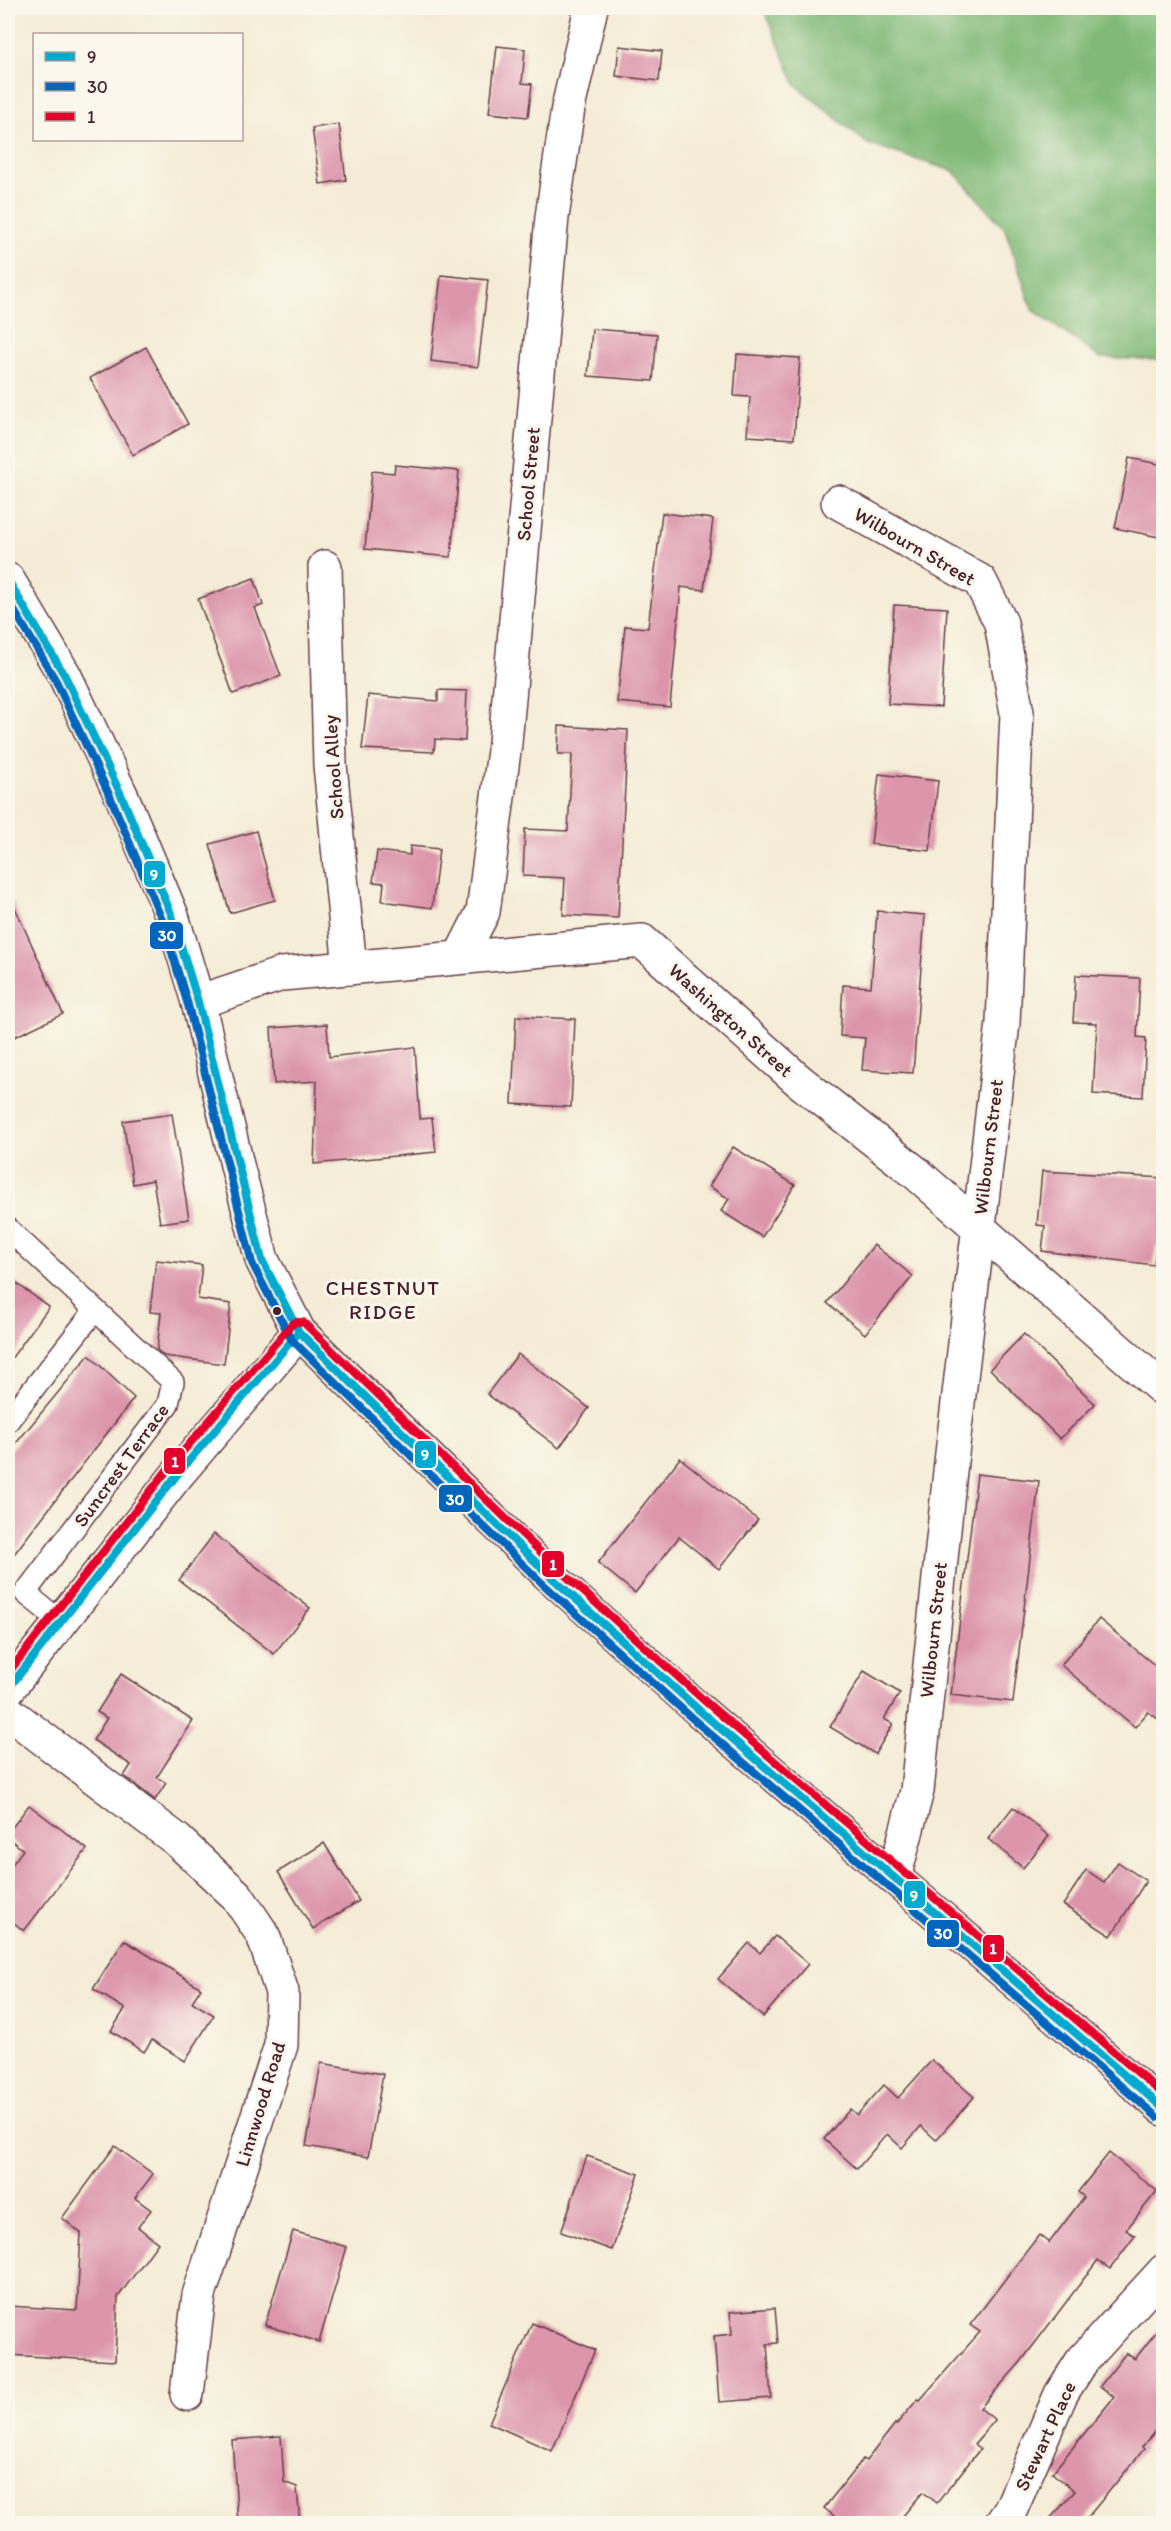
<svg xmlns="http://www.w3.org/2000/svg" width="1171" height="2531" viewBox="0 0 1171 2531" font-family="Itim,sans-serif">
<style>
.forest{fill:#81ba78;stroke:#666c52;stroke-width:1.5}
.building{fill:#dc95ab}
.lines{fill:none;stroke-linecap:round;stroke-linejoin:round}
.service-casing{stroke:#643e45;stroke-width:24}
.minor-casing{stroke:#643e45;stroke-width:36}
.tertiary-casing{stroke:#643e45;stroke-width:36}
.service{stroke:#fff;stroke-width:21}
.minor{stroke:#fff;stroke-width:33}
.tertiary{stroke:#fff;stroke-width:33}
.bus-1-casing{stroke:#fbf7ec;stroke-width:12}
.bus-2-casing{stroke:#fbf7ec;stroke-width:12}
.bus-3-casing{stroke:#fbf7ec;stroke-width:12}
.bus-1{stroke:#00a9ce;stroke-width:8}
.bus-2{stroke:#0065bd;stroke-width:8}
.bus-3{stroke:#e4002b;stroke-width:8}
.bus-dot{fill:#4a1f2b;stroke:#fbf7ec;stroke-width:2}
.labels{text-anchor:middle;stroke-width:6;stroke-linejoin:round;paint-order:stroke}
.street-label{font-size:20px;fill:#4a1f2b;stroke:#fbf7ec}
.neighbourhood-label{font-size:21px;letter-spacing:1.5px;fill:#4a1f2b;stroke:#fbf7ec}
.line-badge{stroke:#fbf7ec;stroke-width:2}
.badge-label{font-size:16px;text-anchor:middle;font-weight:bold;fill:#fff}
</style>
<rect width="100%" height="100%" fill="#fbf7ec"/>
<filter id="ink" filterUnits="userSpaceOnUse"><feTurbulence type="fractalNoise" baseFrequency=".0167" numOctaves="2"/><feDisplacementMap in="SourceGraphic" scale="12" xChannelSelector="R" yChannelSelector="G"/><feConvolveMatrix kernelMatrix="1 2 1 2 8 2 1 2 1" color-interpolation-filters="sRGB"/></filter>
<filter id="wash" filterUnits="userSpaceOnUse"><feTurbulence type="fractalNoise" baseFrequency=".008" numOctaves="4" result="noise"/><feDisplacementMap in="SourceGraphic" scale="24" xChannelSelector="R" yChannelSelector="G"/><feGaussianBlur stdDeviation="1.35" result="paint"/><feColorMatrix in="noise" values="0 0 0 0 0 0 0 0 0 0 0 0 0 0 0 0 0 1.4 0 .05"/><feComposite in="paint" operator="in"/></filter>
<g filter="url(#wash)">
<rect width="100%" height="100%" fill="#f4ecd6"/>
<path class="forest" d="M763 8H1163V360L1100 358 1032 309 1005 229 953 171 868 144 796 85Z"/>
<g id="blocks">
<g class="building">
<path d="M497 46 525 49 522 83 532 84 528 117 489 113Z"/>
<path d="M619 46 662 51 659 81 616 76Z"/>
<path d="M339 124 346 180 320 184 312 128Z"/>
<path d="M441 275 488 280 478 367 431 361Z"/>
<path d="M592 329 657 334 653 381 588 376Z"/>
<path d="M146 347 188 424 133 455 90 378Z"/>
<path d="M737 354 800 358 794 439 747 436 750 397 734 396Z"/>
<path d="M1129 458 1164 465V538L1115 528Z"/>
<path d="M395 465 459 471 451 557 365 549 372 471 394 473Z"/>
<path d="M662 513 713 519 704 590 681 587 670 707 617 702 625 626 648 628Z"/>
<path d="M254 578 263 605 255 608 281 676 233 694 198 599Z"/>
<path d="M894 605 947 608 941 707 888 704Z"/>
<path d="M438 690 467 691 465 741 435 739 434 752 362 749 368 695 438 701Z"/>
<path d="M559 726 628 730 618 918 563 915 565 878 523 876 525 829 568 831 572 754H558Z"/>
<path d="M879 774 938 781 930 851 871 844Z"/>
<path d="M256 831 275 900 230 913 210 844Z"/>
<path d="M410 846 439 849 432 908 382 901 384 883 373 882 377 851 410 855Z"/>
<path d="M8 892 63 1014 8 1040Z"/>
<path d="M877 911 925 915 913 1073 862 1070 865 1038 840 1036 843 985 871 987Z"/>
<path d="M1076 975 1140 978 1137 1037 1146 1038 1143 1097 1093 1094 1097 1023 1073 1022Z"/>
<path d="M516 1016 575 1019 571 1107 512 1104Z"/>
<path d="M327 1024 329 1057 415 1047 420 1119 432 1118 436 1152 314 1164 317 1081 274 1084 271 1028Z"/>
<path d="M172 1114 189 1219 160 1223 153 1180 133 1184 123 1121Z"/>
<path d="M733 1147 795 1185 762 1237 721 1211 729 1199 709 1186Z"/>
<path d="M1042 1171 1164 1178V1248L1156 1246 1154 1265 1042 1251 1045 1226 1037 1225Z"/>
<path d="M874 1245 913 1276 865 1334 827 1303Z"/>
<path d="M156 1260 202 1265 198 1299 231 1304 224 1364 164 1356 157 1350 161 1313 150 1312Z"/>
<path d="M8 1277 49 1307 8 1363Z"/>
<path d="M1024 1334 1095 1404 1060 1439 990 1369Z"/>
<path d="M518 1354 589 1408 559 1448 487 1394Z"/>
<path d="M89 1355 134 1398 8 1562V1453Z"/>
<path d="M680 1458 758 1520 719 1569 679 1537 635 1593 598 1563Z"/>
<path d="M977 1474 1039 1481 1013 1702 951 1695Z"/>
<path d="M214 1534 310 1608 274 1654 179 1580Z"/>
<path d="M1099 1619 1164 1673V1723L1148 1712 1135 1727 1061 1665Z"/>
<path d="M864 1671 900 1693 884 1719 893 1724 875 1754 830 1727Z"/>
<path d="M121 1674 193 1721 157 1777 166 1783 155 1800 124 1776 131 1765 93 1740 107 1718 97 1712Z"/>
<path d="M29 1805 87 1849 24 1931 8 1918V1870L23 1850 8 1838V1833Z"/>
<path d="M1013 1807 1049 1836 1023 1868 988 1839Z"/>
<path d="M324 1843 359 1901 313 1929 278 1872Z"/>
<path d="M1118 1862 1146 1881 1111 1936 1063 1905 1086 1870 1104 1882Z"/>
<path d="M775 1936 808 1964 763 2017 718 1979 749 1943 760 1953Z"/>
<path d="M124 1940 201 1988 192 2002 214 2015 185 2061 152 2040 144 2052 111 2031 125 2009 93 1989Z"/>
<path d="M932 2060 974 2097 936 2140 921 2126 902 2148 887 2134 857 2169 824 2139 850 2109 857 2115 884 2085 898 2098Z"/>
<path d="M321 2063 383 2074 368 2157 306 2146Z"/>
<path d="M115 2146 153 2174 135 2198 151 2210 138 2227 158 2243 118 2297 115 2361 8 2355V2306L77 2310 81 2233 62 2218Z"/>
<path d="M1109 2153 1157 2191 1126 2230 1135 2236 1110 2269 1098 2260 1020 2363 980 2408 995 2420 974 2444 980 2449 937 2503 923 2492 897 2523H843L824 2508 863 2459 866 2461 895 2424 896 2425 918 2399 920 2400 980 2332 970 2325 1039 2235 1049 2243 1084 2197 1078 2192Z"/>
<path d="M587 2156 639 2174 612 2250 561 2232Z"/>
<path d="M293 2231 347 2247 319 2342 265 2325Z"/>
<path d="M775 2308 778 2343 767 2344 771 2398 719 2402 714 2336 732 2334 730 2312Z"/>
<path d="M1164 2322V2420L1142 2447 1144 2449 1083 2523H1046L1075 2491 1052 2473 1114 2397 1100 2386 1126 2353 1135 2359Z"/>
<path d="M532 2323 595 2350 552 2451 489 2423Z"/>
<path d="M281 2436 284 2482 297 2487 300 2523H238L232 2440Z"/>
</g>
</g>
</g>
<g filter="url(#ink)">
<use href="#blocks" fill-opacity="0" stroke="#643e45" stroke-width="1.5"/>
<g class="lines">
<defs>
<g id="service">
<path d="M8 1229 173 1382 168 1404 25 1593 60 1621"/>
<path d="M8 1421 95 1310"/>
</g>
<g id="minor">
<path d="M838 502 980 581 1001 623 1017 713 1003 1023 951 1462 917 1791 894 1878"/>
<path d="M325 567 330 765 350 968"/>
<path d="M460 957 483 912 505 743 552 217 568 108 591 8"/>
<path d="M198 1002 282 974 642 941 798 1080 916 1173 1164 1390"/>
<path d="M8 1712 177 1840 237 1896 263 1935 282 1992 281 2045 199 2295 187 2394"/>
<path d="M1001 2524 1010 2511 1061 2394 1082 2361 1164 2271"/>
</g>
<g id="tertiary">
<path d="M8 580 65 676 123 799 172 916 198 1002 238 1169 262 1260 299 1332 549 1575 700 1711 1164 2109"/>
<path d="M8 1689 176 1476 299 1332"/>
</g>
</defs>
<use href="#service" class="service-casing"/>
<use href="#minor" class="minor-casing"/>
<use href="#tertiary" class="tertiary-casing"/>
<use href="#service" class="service"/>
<use href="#minor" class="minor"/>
<use href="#tertiary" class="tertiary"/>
<defs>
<g id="bus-1">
<path d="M8 580 65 676 123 799 172 916 198 1002 262 1260 299 1332 549 1575 700 1711 1164 2109"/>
<path d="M8 1689 176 1476 299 1332"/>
</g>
<path id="bus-2" d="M8 600 56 681 113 803 162 920 188 1005 252 1263 291 1339 542 1583 693 1719 1157 2117"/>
<path id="bus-3" d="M8 1673 168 1469 291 1325 296 1322H303L556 1567 707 1703 1164 2095"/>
</defs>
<use href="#bus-1" class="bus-1-casing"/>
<use href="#bus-2" class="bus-2-casing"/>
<use href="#bus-3" class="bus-3-casing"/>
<use href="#bus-1" class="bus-1"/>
<use href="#bus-2" class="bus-2"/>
<use href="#bus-3" class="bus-3"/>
</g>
</g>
<circle class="bus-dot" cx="277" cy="1311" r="5"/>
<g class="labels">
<g class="street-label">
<text transform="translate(528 484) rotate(-85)" y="7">School Street</text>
<text transform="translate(915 546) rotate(30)" y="7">Wilbourn Street</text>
<text transform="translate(333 767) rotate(-94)" y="7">School Alley</text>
<text transform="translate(731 1020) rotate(42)" y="7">Washington Street</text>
<text transform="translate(988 1147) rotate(-83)" y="7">Wilbourn Street</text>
<text transform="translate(121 1465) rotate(-54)" y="7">Suncrest Terrace</text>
<text transform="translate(933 1630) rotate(-84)" y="7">Wilbourn Street</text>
<text transform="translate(260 2104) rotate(-73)" y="7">Linnwood Road</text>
<text transform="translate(1045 2436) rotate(-65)" y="7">Stewart Place</text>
</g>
<g class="neighbourhood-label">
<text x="383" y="1295">CHESTNUT<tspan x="383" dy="24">RIDGE</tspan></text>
</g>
</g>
<g class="line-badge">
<rect x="143" y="860" width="23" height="28" rx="6" fill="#00a9ce"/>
<rect x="149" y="921" width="35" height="29" rx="6" fill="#0065bd"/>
<rect x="414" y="1440" width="23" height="29" rx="6" fill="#00a9ce"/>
<rect x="163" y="1447" width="23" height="28" rx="6" fill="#e4002b"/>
<rect x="438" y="1484" width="35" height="29" rx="6" fill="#0065bd"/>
<rect x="541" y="1550" width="24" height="28" rx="6" fill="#e4002b"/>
<rect x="903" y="1880" width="23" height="29" rx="6" fill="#00a9ce"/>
<rect x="926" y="1919" width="34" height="29" rx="6" fill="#0065bd"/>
<rect x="982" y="1934" width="23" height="29" rx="6" fill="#e4002b"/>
</g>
<g class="badge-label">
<text x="154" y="880">9</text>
<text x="167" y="941">30</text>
<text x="425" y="1460">9</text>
<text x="175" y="1467">1</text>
<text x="455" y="1505">30</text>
<text x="553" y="1570">1</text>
<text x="914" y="1901">9</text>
<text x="943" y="1939">30</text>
<text x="993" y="1954">1</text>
</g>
<rect width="1171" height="2531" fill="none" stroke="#fbf7ec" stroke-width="30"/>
<rect x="33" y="33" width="210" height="108" fill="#fbf7ec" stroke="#b4a19f" stroke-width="1.5"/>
<rect x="45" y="52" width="30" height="9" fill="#00a9ce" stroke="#b4a19f" stroke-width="1.5"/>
<text x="87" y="63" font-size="18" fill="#4a1f2b">9</text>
<rect x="45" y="82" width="30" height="9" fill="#0065bd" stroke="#b4a19f" stroke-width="1.5"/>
<text x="87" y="93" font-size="18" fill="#4a1f2b">30</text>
<rect x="45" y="112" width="30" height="9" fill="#e4002b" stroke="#b4a19f" stroke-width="1.5"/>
<text x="87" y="123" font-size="18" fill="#4a1f2b">1</text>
</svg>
